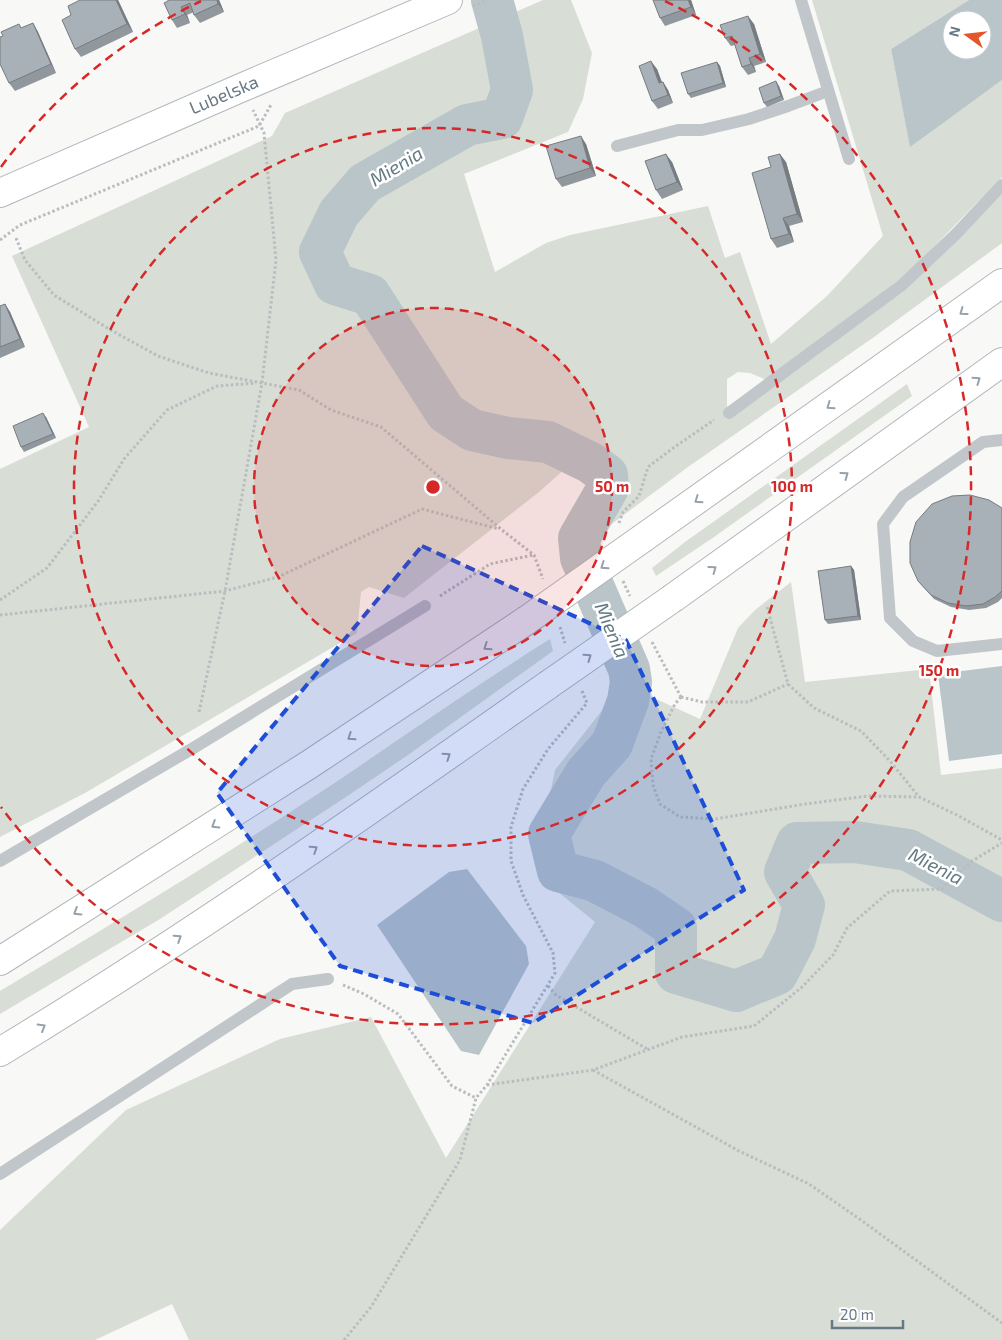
<svg xmlns="http://www.w3.org/2000/svg" width="1002" height="1340" viewBox="0 0 1002 1340" font-family="'Exo 2',sans-serif">
<style>
.green{fill:#d8ddd5}
.water{fill:#b9c5c9;fill-rule:evenodd}
.lines{fill:none;stroke-linecap:round;stroke-linejoin:round}
.river{stroke:#b9c5c9;stroke-width:42}
.secondary-casing{stroke:#b1b8bd;stroke-width:30}
.highway-casing{stroke:#b2b7bb;stroke-width:30}
.path{stroke:#b9bdc0;stroke-width:3;stroke-dasharray:2.5 2.5;stroke-linecap:butt}
.lane{stroke:#c1c6ca;stroke-width:12}
.secondary{stroke:#fff;stroke-width:28}
.highway{stroke:#fff;stroke-width:28}
.highway-bridge-casing{stroke:#b2b7bb;stroke-width:30;stroke-linecap:butt}
.highway-bridge{stroke:#fff;stroke-width:28}
.wall{fill:#90989d}
.shaded-wall{fill:#767c80}
.building{fill:#a8b1b7;stroke:#767c80}
.oneway{stroke:#95a1ab}
.marked{fill:#1d4ed8;fill-opacity:0.2;stroke:#1d4ed8;stroke-width:4;stroke-dasharray:10 6;stroke-linejoin:round}
.ring{fill:none;stroke:#d62828;stroke-width:2.5;stroke-dasharray:9 6}
.labels{text-anchor:middle;stroke-width:5;stroke-linejoin:round;paint-order:stroke}
.street-label{font-size:18px;fill:#677987;stroke:#fff}
.water-label{font-size:19px;font-style:italic;fill:#637a82;stroke:#fff}
.centre{fill:#d62828;stroke:#fff;stroke-width:2.5}
.ring-label{font-size:15px;text-anchor:middle;font-weight:bold;fill:#d62828;stroke:#fff;stroke-width:5;stroke-linejoin:round;paint-order:stroke}
</style>
<rect width="100%" height="100%" fill="#f8f8f6"/>
<g class="green">
<path d="M543 0H571L592 53 583 99 568 132 464 174 495 272 546 243 570 235 708 206 725 258 740 252 771 344 827 296 883 236 812 0H969L891 49 910 146 1002 80V177L908 273 767 380 750 373 738 372 727 379V405L729 413 816 356 1002 191V243L874 337 688 467 601 532 606 511 611 498 624 476 623 465 608 456 586 450 539 492 404 598 369 587 361 592 357 633 85 793 0 837V469L89 427 12 256 272 136 285 113Z"/>
<path d="M907 384 912 396 714 537 656 576 652 568 685 542Z"/>
<path d="M791 582 805 682 929 669 941 775 1002 768V1340H189L172 1304 95 1340H0V1230L126 1110 280 1039 371 1017 446 1158 595 922 552 887 538 852 555 770 623 684 700 719 738 628 755 610Z"/>
<path d="M550 639 553 651 408 755 349 795 160 919 0 1014V991C83 941 167 891 248 839 351 775 448 703 550 639Z"/>
</g>
<g class="water">
<path d="M969 0H1002V80L910 147 891 49ZM952 20H982V50H952Z"/>
<path d="M1002 666V754L949 761 938 674Z"/>
<path d="M467 869 526 946 529 964 479 1055 461 1051 377 925 449 872Z"/>
</g>
<g class="lines">
<path class="river" d="M492 0 502 36 512 90 502 118 467 125 365 183 339 213 320 252 335 284 370 295 446 413 472 430 508 438 548 442 591 463 607 475 608 488 579 538 581 558 629 669 631 682 628 701 612 744 586 773 549 834 558 871 595 881 645 907 676 928V973L736 991 777 974 795 939 804 905 785 872 797 843 855 842 908 850 1002 901"/>
<defs>
<path id="secondary" d="M0 193 243 87 448 0"/>
<g id="highway">
<path d="M643 538 1002 283"/>
<path d="M673 598 1002 362"/>
<path d="M0 961 310 764 527 620"/>
<path d="M0 1052C188 938 368 812 548 685"/>
</g>
</defs>
<use href="#secondary" class="secondary-casing"/>
<use href="#highway" class="highway-casing"/>
<g class="path">
<path d="M473 6 487 0"/>
<path d="M16 238 25 260 54 295 109 329 158 356 209 373 299 390 331 410 381 427 502 530 534 555 543 579"/>
<path d="M0 240 20 225 259 126 272 103"/>
<path d="M619 523 623 512 639 496 648 467 676 446 714 420"/>
<path d="M623 581 630 596"/>
<path d="M440 596 490 564 533 555"/>
<path d="M0 600 47 568 99 500 124 459 167 410 217 386 256 383"/>
<path d="M767 607 788 684 814 708 861 731 890 761 919 797"/>
<path d="M0 615 225 591 278 577 422 509 499 529"/>
<path d="M560 627 565 643"/>
<path d="M652 642 681 697"/>
<path d="M681 697 675 704 661 732 651 759 653 785 660 804 680 817 715 819 805 804 868 796 919 797 957 815 1002 840"/>
<path d="M681 697 702 702H748L788 684"/>
<path d="M199 712 225 591 262 383 276 260 264 133 253 110"/>
<path d="M343 985 364 994 398 1014 452 1086 476 1098"/>
<path d="M548 986 556 995 647 1049"/>
<path d="M593 1070 739 1151 809 1184 861 1220 1002 1323"/>
<path d="M487 1085 593 1070 682 1037 754 1026 802 987 833 955 847 928 890 891 942 889 972 861 1002 843"/>
<path d="M344 1340 371 1307 460 1160 476 1098 487 1085 555 973 553 953 523 895 511 861V827L523 789 548 749 587 703 582 691"/>
</g>
<g class="lane">
<path d="M801 0 849 159"/>
<path d="M617 146 678 130H702L749 119 788 106 828 91"/>
<path d="M729 413 902 285 956 234 1002 185"/>
<path d="M1002 440 983 442 903 497 883 524 890 618 913 641 937 651 1002 644"/>
<path d="M0 861 195 747 425 606"/>
<path d="M0 1174 292 984 328 979"/>
</g>
<use href="#secondary" class="secondary"/>
<use href="#highway" class="highway"/>
<defs>
<g id="highway-bridge">
<path d="M527 620 643 538"/>
<path d="M548 685 673 598"/>
</g>
</defs>
<use href="#highway-bridge" class="highway-bridge-casing"/>
<use href="#highway-bridge" class="highway-bridge"/>
</g>
<g class="wall">
<path d="M118 0 133 32 81 57 75 49 71 15Z"/>
<path d="M168 0H219L224 12 200 23 194 15V12L187 15 190 23 177 28 172 20Z"/>
<path d="M691 0 696 15 665 26 660 18Z"/>
<path d="M33 23 38 32 56 73 15 91 9 83 21 28Z"/>
<path d="M754 24 766 62 754 66 756 72 748 75 742 67 735 45 731 46 725 38Z"/>
<path d="M717 62 720 66 726 87 691 98 688 94Z"/>
<path d="M657 69 662 82H663L668 90 673 103 658 109 652 101Z"/>
<path d="M779 86 784 100 767 107 764 103Z"/>
<path d="M586 144 596 176 562 187 556 179Z"/>
<path d="M672 162 683 190 662 199 656 190Z"/>
<path d="M786 162 803 222 789 226 794 242 777 248 771 239V167Z"/>
<path d="M5 304 10 312 25 347 0 358V306Z"/>
<path d="M46 417 56 438 24 452 21 447Z"/>
<path d="M1002 508V598L998 602 986 608 969 610 951 607 934 599 918 581Z"/>
<path d="M851 566 854 570 861 620 828 624 825 620Z"/>
</g>
<g class="shaded-wall">
<path d="M116 0H118L133 32 127 24Z"/>
<path d="M217 0H219L224 12 218 4Z"/>
<path d="M688 0H691L696 15 691 7Z"/>
<path d="M181 7 187 15 190 23 185 14Z"/>
<path d="M748 16 754 24 766 62 760 54Z"/>
<path d="M33 23 38 32 56 73 51 64Z"/>
<path d="M749 58 754 66 756 72 751 64Z"/>
<path d="M651 61 657 69 665 92 659 83Z"/>
<path d="M717 62 720 66 726 87 723 83Z"/>
<path d="M776 81 779 86 784 100 781 96Z"/>
<path d="M663 82 668 90 673 103 668 95Z"/>
<path d="M581 136 586 144 596 176 590 168Z"/>
<path d="M666 154 672 162 683 190 677 182Z"/>
<path d="M780 154 786 162 803 222 797 214Z"/>
<path d="M783 218 789 226 794 242 789 234Z"/>
<path d="M5 304 10 312 25 347 20 339Z"/>
<path d="M43 413 46 417 56 438 53 434Z"/>
<path d="M851 566 854 570 861 620 858 616Z"/>
</g>
<g class="building">
<path d="M80 0H116L127 24 75 49 62 20 71 15 68 6Z"/>
<path d="M168 0H217L218 4 194 15 190 3 181 7 185 14 172 20 164 3 168 1Z"/>
<path d="M653 0H688L691 7 660 18Z"/>
<path d="M748 16 760 54 749 58 751 64 742 67 732 36 725 38 720 25Z"/>
<path d="M33 23 51 64 9 83 0 64V37L3 36 1 32 19 24 21 28Z"/>
<path d="M651 61 659 83 663 82 668 95 652 101 639 66Z"/>
<path d="M717 62 723 83 688 94 681 73Z"/>
<path d="M776 81 781 96 764 103 759 88Z"/>
<path d="M581 136 590 168 556 179 546 146Z"/>
<path d="M666 154 677 182 656 190 645 161Z"/>
<path d="M780 154 797 214 783 218 789 234 771 239 752 173 771 167 768 157Z"/>
<path d="M5 304 20 339 0 347V306Z"/>
<path d="M43 413 53 434 21 447 13 426Z"/>
<path d="M970 495 989 500 1002 508V591L995 597 983 604 966 606 948 603 931 595 918 581 910 563V542L916 522 932 504 952 496Z"/>
<path d="M851 566 858 616 825 620 818 571Z"/>
</g>
<defs><path id="oneway-chevron" d="M-2-3.5L2.5 0L-2 3.5" fill="none" stroke-width="1.6" stroke-linecap="round" stroke-linejoin="round" transform="scale(1.25)"/></defs>
<g class="oneway">
<use href="#oneway-chevron" transform="translate(963 312) rotate(144)"/>
<use href="#oneway-chevron" transform="translate(977 380) rotate(-35)"/>
<use href="#oneway-chevron" transform="translate(830 406) rotate(145)"/>
<use href="#oneway-chevron" transform="translate(845 475) rotate(-36)"/>
<use href="#oneway-chevron" transform="translate(698 500) rotate(145)"/>
<use href="#oneway-chevron" transform="translate(604 566) rotate(145)"/>
<use href="#oneway-chevron" transform="translate(713 569) rotate(-36)"/>
<use href="#oneway-chevron" transform="translate(487 647) rotate(146)"/>
<use href="#oneway-chevron" transform="translate(588 657) rotate(-35)"/>
<use href="#oneway-chevron" transform="translate(351 737) rotate(146)"/>
<use href="#oneway-chevron" transform="translate(447 756) rotate(-35)"/>
<use href="#oneway-chevron" transform="translate(215 825) rotate(148)"/>
<use href="#oneway-chevron" transform="translate(314 849) rotate(-33)"/>
<use href="#oneway-chevron" transform="translate(77 912) rotate(148)"/>
<use href="#oneway-chevron" transform="translate(178 938) rotate(-33)"/>
<use href="#oneway-chevron" transform="translate(42 1027) rotate(-31)"/>
</g>
<path class="marked" d="M422 546 626 640 744 890 533 1023 340 966 217 793Z"/>
<circle cx="433" cy="487" r="179" fill="#d62828" fill-opacity=".12"/>
<g class="ring">
<circle cx="433" cy="487" r="179"/>
<circle cx="433" cy="487" r="359"/>
<path d="M1 167A538 538 0 0 1 201 1M665 1A538 538 0 1 1 1 807"/>
</g>
<g class="labels">
<g class="street-label">
<text transform="translate(224 95) rotate(-23)" y="6">Lubelska</text>
</g>
<g class="water-label">
<text transform="translate(396 166) rotate(-31)" y="7">Mienia</text>
<text transform="translate(612 630) rotate(67)" y="7">Mienia</text>
<text transform="translate(936 866) rotate(27)" y="7">Mienia</text>
</g>
</g>
<circle cx="433" cy="487" r="8" class="centre"/>
<g class="ring-label">
<text x="612" y="492">50 m</text>
<text x="792" y="492">100 m</text>
<text x="939" y="676">150 m</text>
</g>
<g transform="translate(967 35) rotate(285)"><circle r="24" fill="#ffffff" stroke="#c2c9cf"/>
<path d="M0-4L9 19L0 12L-9 19Z" fill="#e4562a"/>
<text y="-8" font-size="14" font-weight="bold" text-anchor="middle" fill="#677987">N</text>
</g>
<path d="M832 1320v8h71v-8" fill="none" stroke="#677987" stroke-width="2.5"/>
<text x="840" y="1320" font-size="15" fill="#677987" stroke="#ffffff" stroke-width="4" paint-order="stroke">20 m</text>
</svg>
